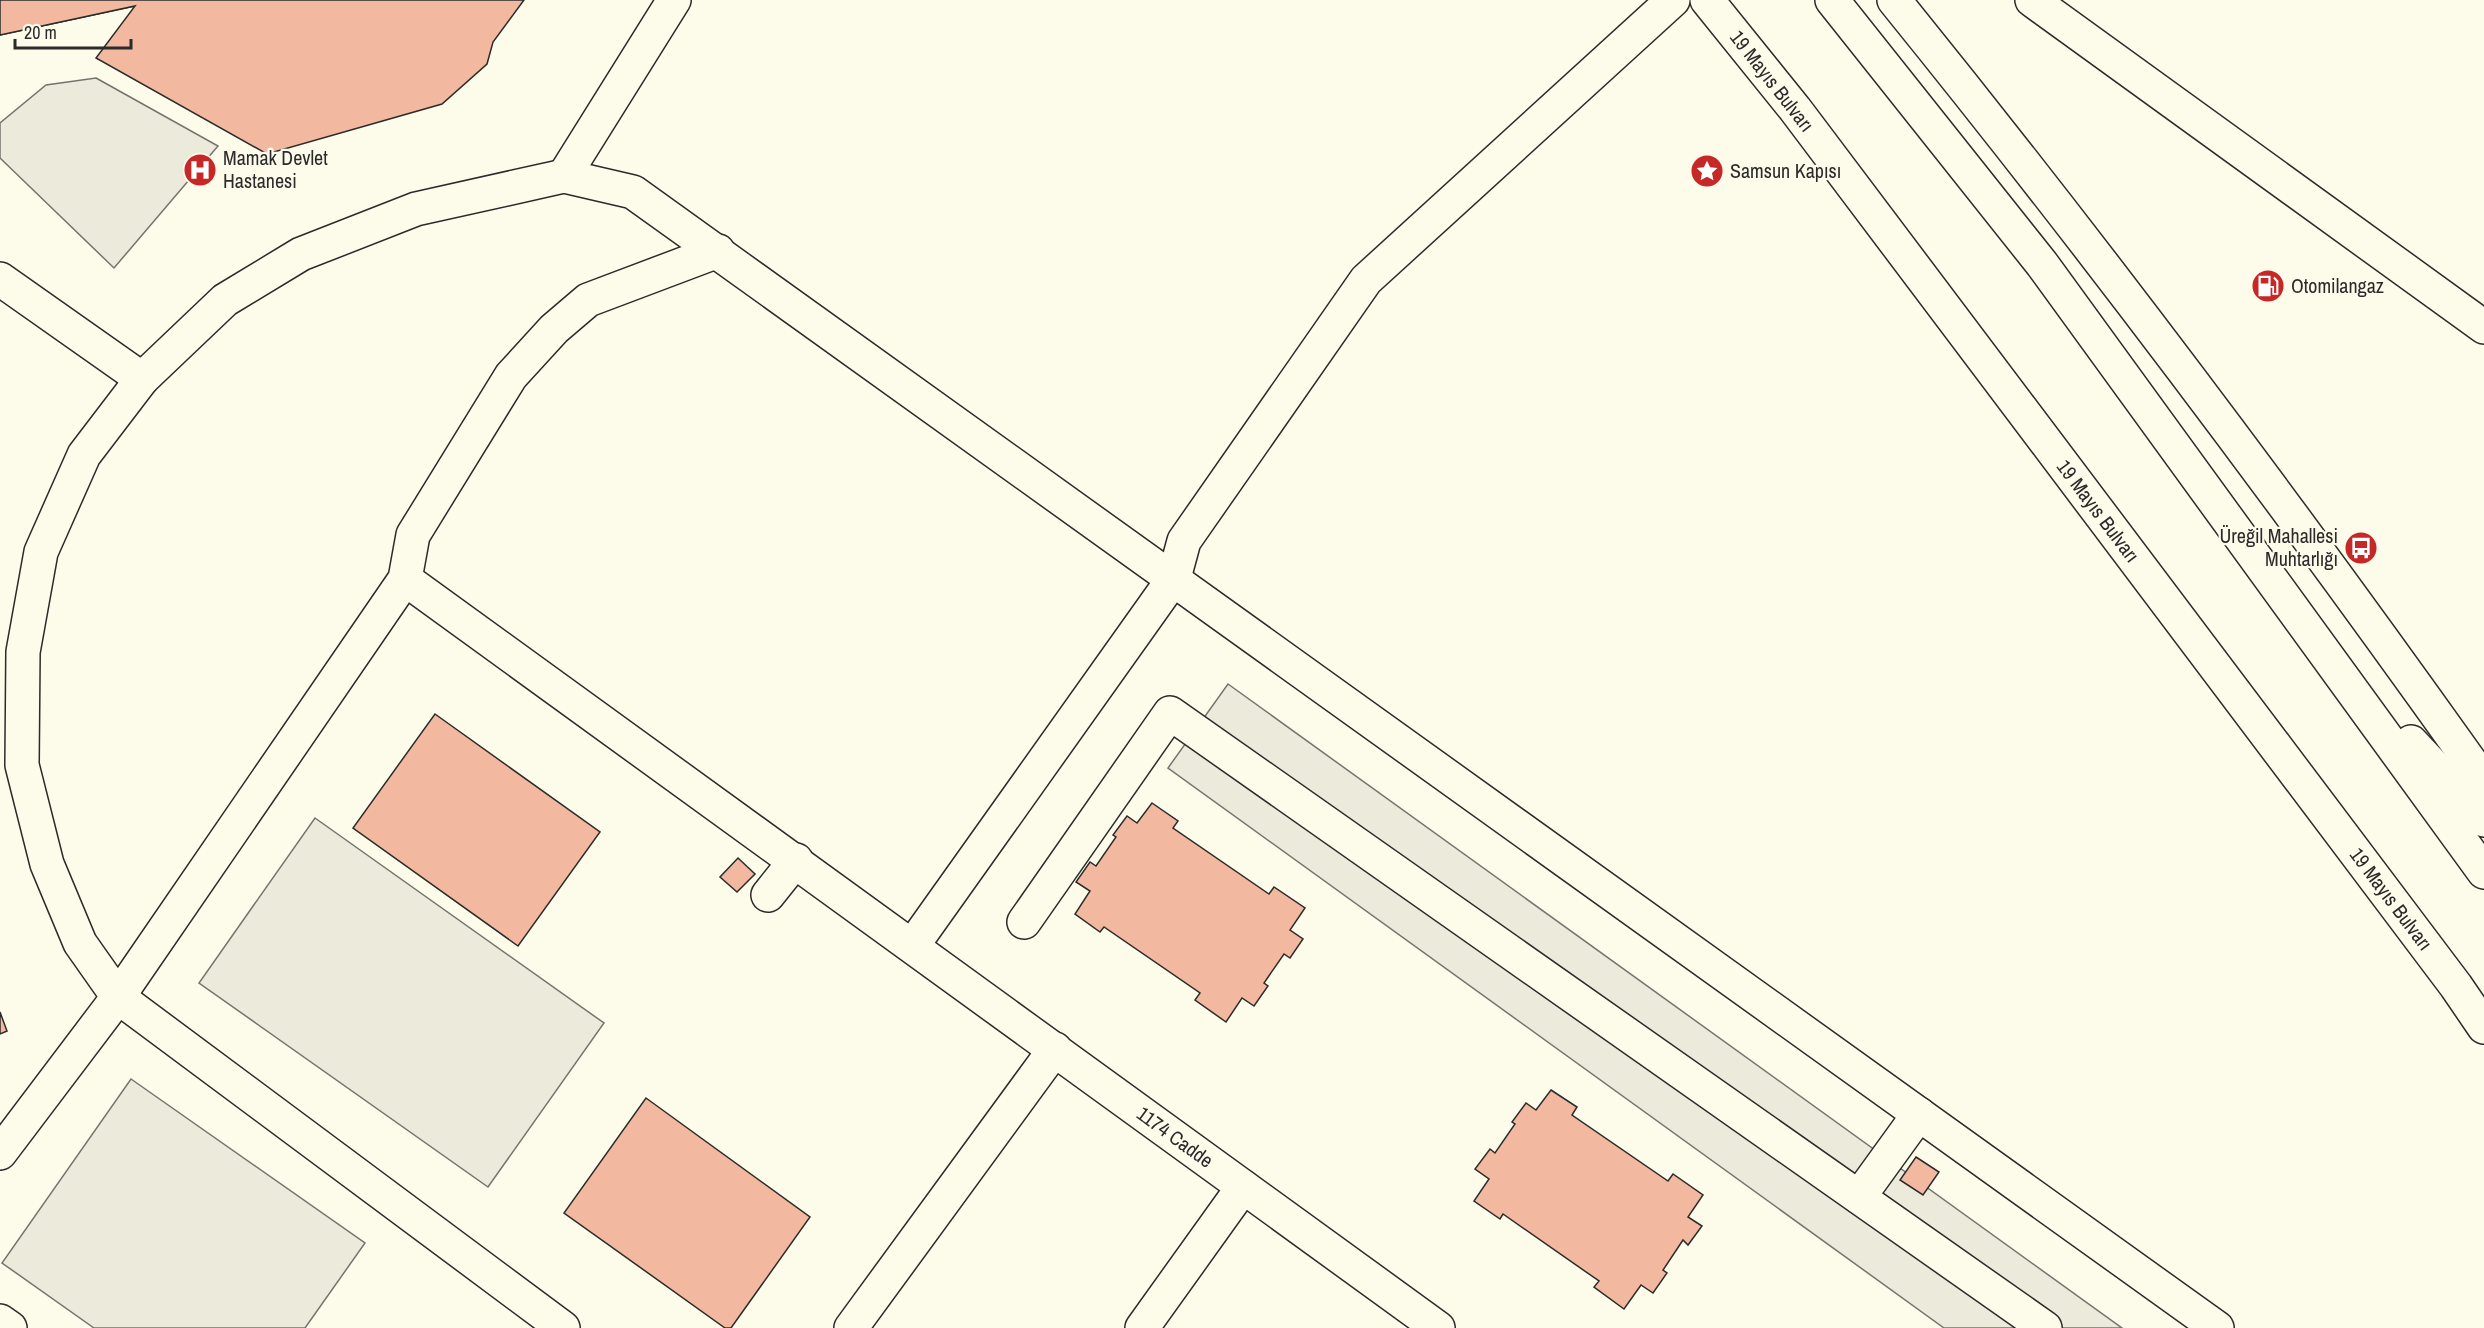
<svg xmlns="http://www.w3.org/2000/svg" width="2484" height="1328" viewBox="0 0 2484 1328" font-family="'Archivo Narrow',sans-serif">
<style>
.parking{fill:#eceadb;stroke:#74746e;stroke-width:1.5}
.building{fill:#f2b8a0;stroke:#2b2b2b;stroke-width:1.5}
.lines{fill:none;stroke-linecap:round;stroke-linejoin:round}
.minor-casing{stroke:#2b2b2b;stroke-width:36}
.highway-casing{stroke:#2b2b2b;stroke-width:36}
.minor{stroke:#fdfbea;stroke-width:33}
.highway{stroke:#fdfbea;stroke-width:33}
.labels{text-anchor:middle;stroke-width:4.5;stroke-linejoin:round;paint-order:stroke}
.street-label{font-size:20px;fill:#2b2b2b;stroke:#fdfbea}
.poi-label{font-size:20px;fill:#2b2b2b;stroke:#fdfbea;text-anchor:start}
</style>
<rect width="100%" height="100%" fill="#fdfbea"/>
<g class="parking">
<path d="M96 78 218 146 114 268 0 158V123L46 85Z"/>
<path d="M1228 684 2122 1328H1944L1168 768Z"/>
<path d="M315 818 604 1023 488 1187 199 983Z"/>
<path d="M131 1079 365 1243 305 1328H94L2 1263Z"/>
</g>
<g class="building">
<path d="M0 0H135V6L0 35Z"/>
<path d="M0 0H524L493 42 487 64 442 104 267 154 96 58 135 6 0 35Z"/>
<path d="M435 714 600 832 518 946 353 828Z"/>
<path d="M1152 803 1178 821 1173 828 1269 894 1274 887 1305 908 1290 930 1303 939 1290 958 1284 954 1264 983 1268 986 1254 1006 1242 998 1226 1022 1195 1000 1200 993 1104 927 1100 932 1075 914 1090 891 1076 882 1090 862 1096 866 1116 837 1113 835 1127 816 1137 823Z"/>
<path d="M738 858 755 874 737 892 720 877Z"/>
<path d="M0 1012 7 1031 0 1034Z"/>
<path d="M1551 1090 1577 1107 1572 1115 1668 1181 1673 1174 1703 1195 1688 1217 1702 1226 1688 1245 1683 1240 1663 1270 1667 1273 1653 1293 1641 1285 1624 1309 1594 1287 1599 1281 1503 1214 1500 1219 1474 1201 1489 1179 1475 1169 1490 1149 1495 1153 1515 1124 1512 1122 1526 1103 1536 1110Z"/>
<path d="M646 1098 810 1217 731 1328H725L564 1213Z"/>
<path d="M1916 1157 1939 1172 1923 1195 1900 1180Z"/>
</g>
<g class="lines">
<defs>
<g id="minor">
<path d="M2032 0 2484 327"/>
<path d="M564 176 674 0"/>
<path d="M0 279 142 379 225 300 301 254 416 209 564 176 633 192 2217 1328"/>
<path d="M142 379 84 455 41 552 23 652 22 765 47 864 80 943 118 997 563 1328"/>
<path d="M405 579 1438 1328"/>
<path d="M768 895 796 860"/>
<path d="M1024 922 1170 713 2045 1328"/>
<path d="M913 945 1174 578 1184 541 1366 280 1673 0"/>
<path d="M0 1153 118 997 405 579 413 535 511 376 554 329 588 300 718 251"/>
<path d="M1859 1197 1919 1114"/>
<path d="M0 1321 10 1328"/>
<path d="M851 1328 1055 1049"/>
<path d="M1142 1328 1243 1187"/>
</g>
<g id="highway">
<path d="M1707 0 1795 109 2456 986 2484 1027"/>
<path d="M1832 0 2042 264 2484 872"/>
<path d="M1894 0C2099 253 2295 515 2484 781"/>
<path d="M2411 742 2484 820"/>
</g>
</defs>
<use href="#minor" class="minor-casing"/>
<use href="#highway" class="highway-casing"/>
<use href="#minor" class="minor"/>
<use href="#highway" class="highway"/>
</g>
<defs>
<symbol id="hospital-disc" viewBox="-11 -11 22 22"><circle r="9.5" fill="#c62828" stroke="#fdfbea"/><path d="M-5-5h3v3.5h4V-5h3V5h-3V1.5h-4V5h-3Z" fill="#fff"/></symbol>
<symbol id="sight-disc" viewBox="-11 -11 22 22"><circle r="9.5" fill="#c62828" stroke="#fdfbea"/><path d="M0-6L1.8-2.2L6-1.7L2.9 1.2L3.7 5.4L0 3.3L-3.7 5.4L-2.9 1.2L-6-1.7L-1.8-2.2Z" fill="#fff"/></symbol>
<symbol id="fuel-disc" viewBox="-11 -11 22 22"><circle r="9.5" fill="#c62828" stroke="#fdfbea"/><path d="M-5.5-6h7V0h2V4h1.3V-2.5L3-4.5l.8-.8L6-3V5H2.5V1h-1V6h-7ZM-4.2-4.7v3.2H.2V-4.7Z" fill="#fff"/></symbol>
<symbol id="bus-disc" viewBox="-11 -11 22 22"><circle r="9.5" fill="#c62828" stroke="#fdfbea"/><path d="M-5-6H5V4H4V6H2V4H-2V6H-4V4H-5ZM-3.5-4V0h7V-4ZM-3.5 1.2v1.5H-2V1.2ZM2 1.2v1.5H3.5V1.2Z" fill="#fff"/></symbol>
</defs>
<g fill-rule="evenodd">
<use href="#hospital-disc" x="181" y="151" width="38" height="38"/>
<use href="#sight-disc" x="1688" y="152" width="38" height="38"/>
<use href="#fuel-disc" x="2249" y="267" width="38" height="38"/>
<use href="#bus-disc" x="2342" y="529" width="38" height="38"/>
</g>
<g class="labels">
<g class="street-label">
<text transform="translate(1772 81) rotate(52)" y="7">19 Mayıs Bulvarı</text>
<text transform="translate(2098 511) rotate(53)" y="7">19 Mayıs Bulvarı</text>
<text transform="translate(2391 899) rotate(53)" y="7">19 Mayıs Bulvarı</text>
<text transform="translate(1175 1137) rotate(36)" y="7">1174 Cadde</text>
</g>
<g class="poi-label">
<text x="223" y="165">Mamak Devlet<tspan x="223" dy="23">Hastanesi</tspan></text>
<text x="1730" y="178">Samsun Kapısı</text>
<text x="2291" y="293">Otomilangaz</text>
<text x="2338" y="543" text-anchor="end">Üreğil Mahallesi<tspan x="2338" dy="23">Muhtarlığı</tspan></text>
</g>
</g>
<path d="M15 39v9h116v-9" fill="none" stroke="#2b2b2b" stroke-width="3"/>
<text x="24" y="39" font-size="18" fill="#2b2b2b" stroke="#fdfbea" stroke-width="4.5" paint-order="stroke">20 m</text>
</svg>
